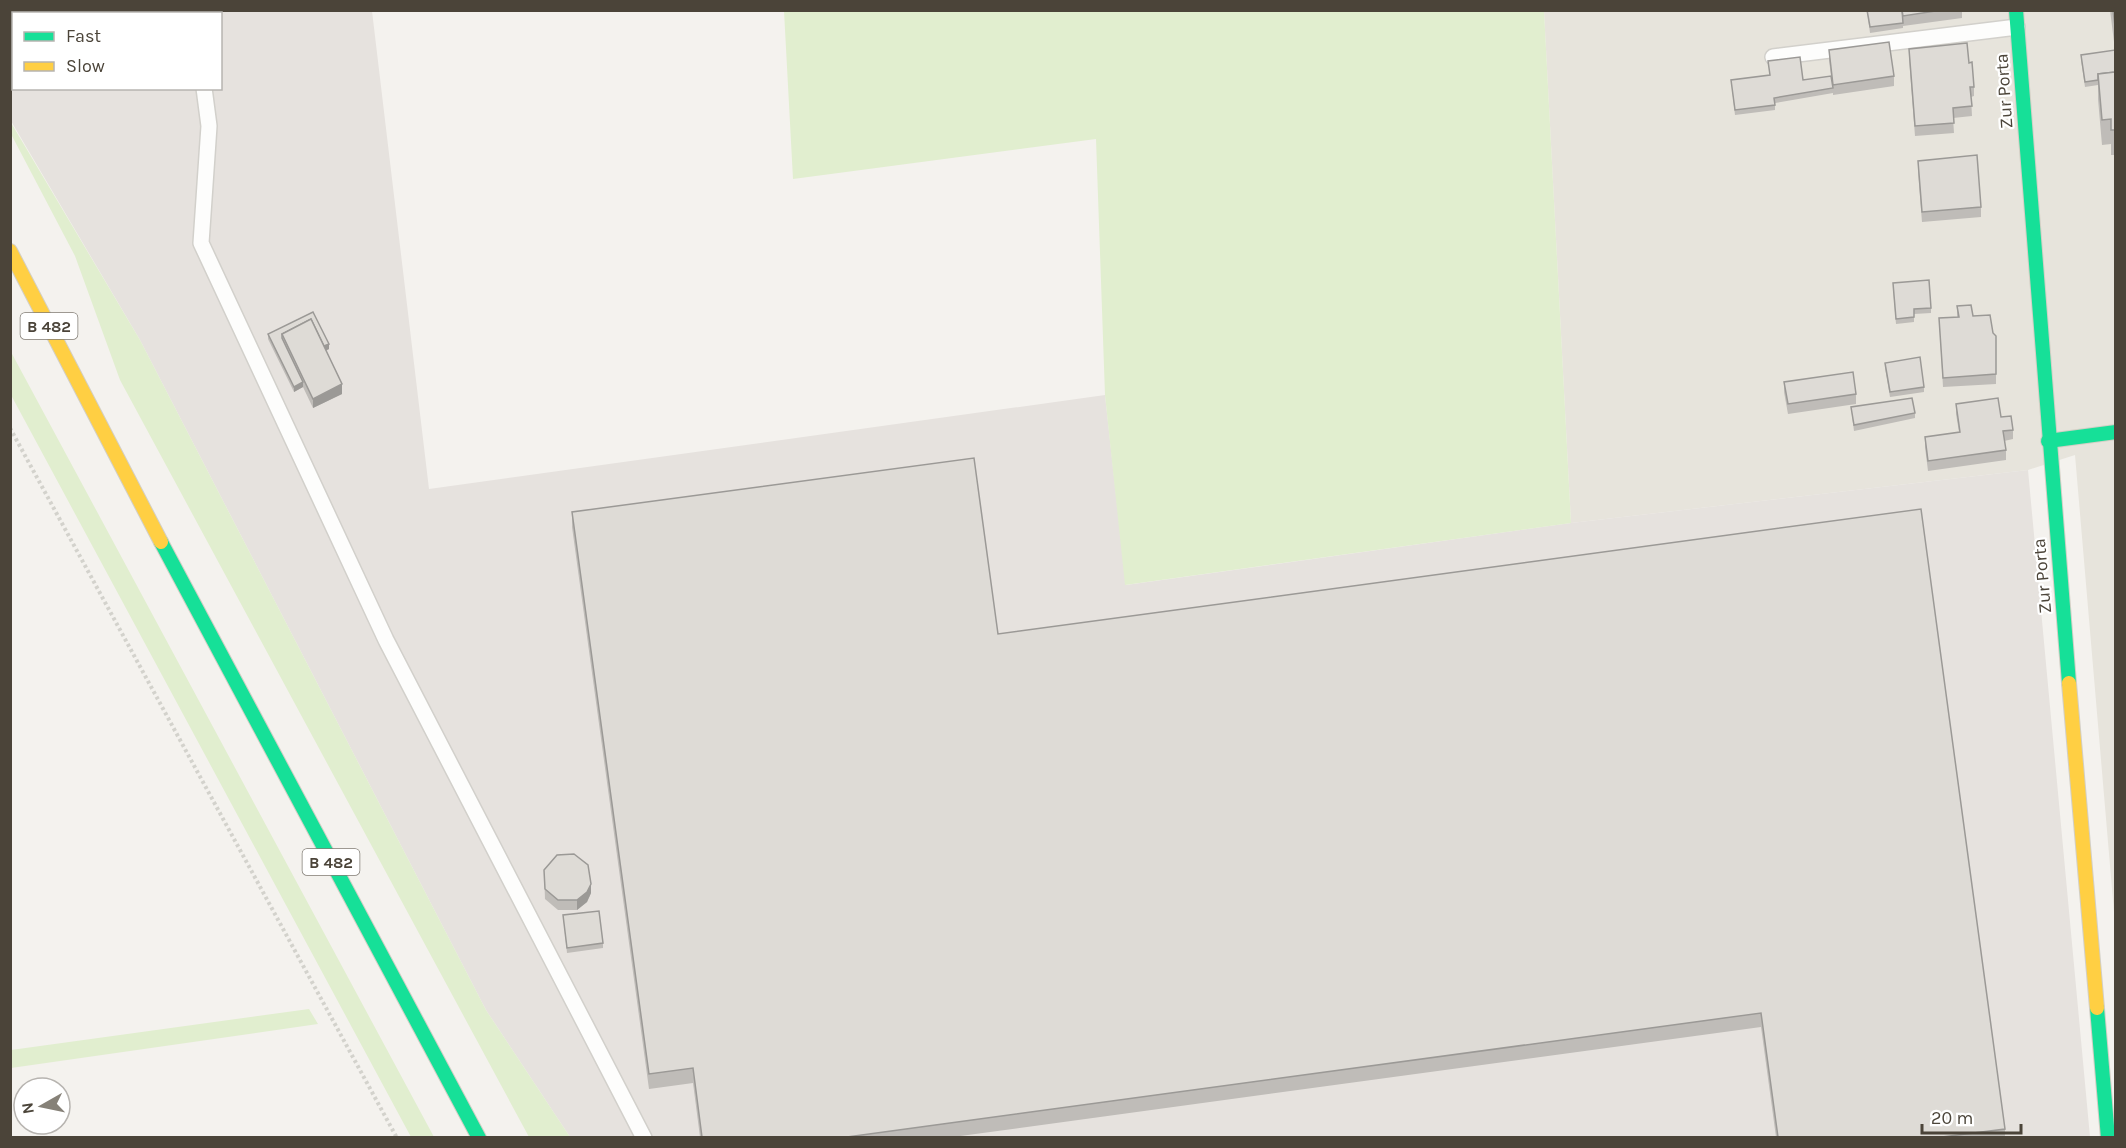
<svg xmlns="http://www.w3.org/2000/svg" width="2126" height="1148" viewBox="0 0 2126 1148" font-family="Karla,sans-serif">
<style>
.residential{fill:#e7e4dc}
.industrial{fill:#e6e2de;fill-rule:evenodd}
.green{fill:#e1eecf}
.lines{fill:none;stroke-linecap:round;stroke-linejoin:round}
.lane-casing{stroke:#d2d0cb;stroke-width:18}
.fast-casing{stroke:#d3cfc5;stroke-width:16}
.slow-casing{stroke:#d3cfc5;stroke-width:16}
.path{stroke:#d3d2cc;stroke-width:4;stroke-dasharray:3 3;stroke-linecap:butt}
.lane{stroke:#fdfdfc;stroke-width:15}
.fast{stroke:#16e098;stroke-width:14}
.slow{stroke:#ffcf43;stroke-width:14}
.wall{fill:#bfbcb8}
.shaded-wall{fill:#9b9996}
.building{fill:#dedbd6;stroke:#9b9996;stroke-width:1.5}
.labels{text-anchor:middle;stroke-width:4.5;stroke-linejoin:round;paint-order:stroke}
.shield{fill:#fff;stroke:#817c74;stroke-width:1.5}
.shield-label{font-size:16px;font-weight:bold;fill:#4b4439}
.street-label{font-size:18px;fill:#4b4439;stroke:#fff}
</style>
<rect width="100%" height="100%" fill="#f4f2ee"/>
<path class="residential" d="M1544 11H2115V924L2075 455 2028 470 1571 523Z"/>
<path class="industrial" d="M10 11H372L429 489 1105 395 1126 585 1571 523 2028 470 2090 1137H570L486 1010 140 340 11 121ZM14 14H220V88H14Z"/>
<g class="green">
<path d="M784 11H1544L1571 523 1125 585 1105 395 1096 139 793 179Z"/>
<path d="M10 121 140 340 486 1010 570 1137H529L120 380 75 256 11 134Z"/>
<path d="M11 352 434 1137H435H411L11 395Z"/>
<path d="M309 1009 318 1024 11 1068V1050Z"/>
</g>
<g class="lines">
<defs>
<g id="lane">
<path d="M195 10V14"/>
<path d="M1773 57 2017 27"/>
<path d="M204 88 209 126 201 243 386 640 644 1138"/>
</g>
<g id="fast">
<path d="M2016 10 2069 683"/>
<path d="M2048 441 2116 432"/>
<path d="M161 542 479 1138"/>
<path d="M2097 1008 2108 1138"/>
</g>
<g id="slow">
<path d="M10 251 161 542"/>
<path d="M2069 683 2097 1008"/>
</g>
</defs>
<use href="#lane" class="lane-casing"/>
<use href="#fast" class="fast-casing"/>
<use href="#slow" class="slow-casing"/>
<path class="path" d="M10 428 397 1138"/>
<use href="#lane" class="lane"/>
<use href="#fast" class="fast"/>
<use href="#slow" class="slow"/>
</g>
<g class="wall">
<path d="M1867 10H1962V18L1903 26V28L1870 33Z"/>
<path d="M2110 10H2115V155H2111V144L2102 145 2098 99V85L2085 87 2081 60V55L2115 50Z"/>
<path d="M1909 49 1969 63 1974 87V96L1971 97 1972 116 1953 118 1954 133 1915 136 1909 58Z"/>
<path d="M1829 50 1894 76V86L1833 95V93L1775 103V110L1735 115 1731 80 1770 75 1768 61 1803 80 1831 76 1829 60Z"/>
<path d="M1918 161 1981 207V217L1922 222 1918 171Z"/>
<path d="M1893 288 1931 308V313L1914 314V322L1896 324Z"/>
<path d="M1957 306 1973 316 1996 336V384L1943 387 1939 318 1957 317Z"/>
<path d="M313 312 329 349 326 351 342 394 313 408 303 387 294 392 268 339V334Z"/>
<path d="M1885 363 1924 387V392L1890 397 1885 368Z"/>
<path d="M1784 382 1856 394V404L1788 414 1784 392Z"/>
<path d="M1956 404 2001 417 2013 430V439L2004 441 2006 450V460L1928 471 1925 447V437L1959 432 1956 414Z"/>
<path d="M1851 407 1915 413V418L1854 431Z"/>
<path d="M572 512 998 634 2005 1129V1137H1776L1761 1027 953 1137H700L693 1083 649 1089 572 527Z"/>
<path d="M544 870 591 893 587 902 577 910H558L545 899Z"/>
<path d="M563 915 603 943V948L567 953Z"/>
</g>
<g class="shaded-wall">
<path d="M329 344V349L322 352V347Z"/>
<path d="M303 382V387L294 392V387Z"/>
<path d="M342 384V394L313 408V399Z"/>
<path d="M591 884V893L587 902 577 910V900Z"/>
</g>
<g class="building">
<path d="M1867 10H1902L1903 23 1870 27Z"/>
<path d="M1902 10H1942L1903 16Z"/>
<path d="M2113 10H2115V26Z"/>
<path d="M1889 42 1894 76 1833 85 1829 50Z"/>
<path d="M1967 43 1969 63 1972 62 1974 87H1970L1972 106 1953 108 1954 123 1915 126 1909 49Z"/>
<path d="M2115 50V72L2098 74V80L2085 82 2081 55Z"/>
<path d="M1800 57 1803 80 1831 76 1833 88 1774 98 1775 105 1735 110 1731 80 1770 75 1768 61Z"/>
<path d="M2115 72V130H2111V119L2102 120 2098 74Z"/>
<path d="M1977 155 1981 207 1922 212 1918 161Z"/>
<path d="M1929 280 1931 308 1914 309V317L1896 319 1893 283Z"/>
<path d="M1971 305 1973 316 1990 315 1993 333 1996 336V374L1943 378 1939 318 1959 317 1957 306Z"/>
<path d="M313 312 329 344 324 346 311 319 282 334V338L303 382 294 387 268 334Z"/>
<path d="M311 319 342 384 313 399 282 334Z"/>
<path d="M1920 357 1924 387 1890 392 1885 363Z"/>
<path d="M1853 372 1856 394 1788 404 1784 382Z"/>
<path d="M1912 398 1915 413 1854 425 1851 407Z"/>
<path d="M1998 398 2001 417 2011 416 2013 430 2003 431 2006 450 1928 461 1925 437 1960 432 1956 404Z"/>
<path d="M974 458 998 634 1921 509 2005 1129 1942 1137H1778L1761 1013 847 1137H702L693 1068 649 1074 572 512Z"/>
<path d="M574 854 588 865 591 884 587 892 577 900H558L545 889 544 870 557 855Z"/>
<path d="M599 911 603 943 567 948 563 915Z"/>
</g>
<g class="labels">
<g class="shield">
<rect x="20.5" y="313" width="57" height="26" rx="4.5"/>
<rect x="302.5" y="849" width="57" height="26" rx="4.5"/>
</g>
<g class="shield-label">
<text x="49" y="332">B 482</text>
<text x="331" y="868">B 482</text>
</g>
<g class="street-label">
<text transform="translate(2004 91) rotate(-94)" y="6">Zur Porta</text>
<text transform="translate(2042 576) rotate(-95)" y="6">Zur Porta</text>
</g>
</g>
<rect width="2126" height="1148" fill="none" stroke="#4b4439" stroke-width="24"/>
<rect x="12" y="12" width="210" height="78" fill="#ffffff" stroke="#b7b4b0" stroke-width="1.5"/>
<rect x="24" y="32" width="30" height="9" fill="#16e098" stroke="#b7b4b0" stroke-width="1.5"/>
<text x="66" y="42" font-size="18" fill="#4b4439">Fast</text>
<rect x="24" y="62" width="30" height="9" fill="#ffcf43" stroke="#b7b4b0" stroke-width="1.5"/>
<text x="66" y="72" font-size="18" fill="#4b4439">Slow</text>
<g transform="translate(42 1106) rotate(261)"><circle r="28" fill="#ffffff" stroke="#b7b4b0" stroke-width="1.5"/>
<path d="M0-4.5L10 22L0 15L-10 22Z" fill="#868178"/>
<text y="-9" font-size="16" font-weight="bold" text-anchor="middle" fill="#4b4439">N</text>
</g>
<path d="M1922 1124v9h99v-9" fill="none" stroke="#4b4439" stroke-width="3"/>
<text x="1931" y="1124" font-size="18" fill="#4b4439" stroke="#ffffff" stroke-width="4.5" paint-order="stroke">20 m</text>
</svg>
